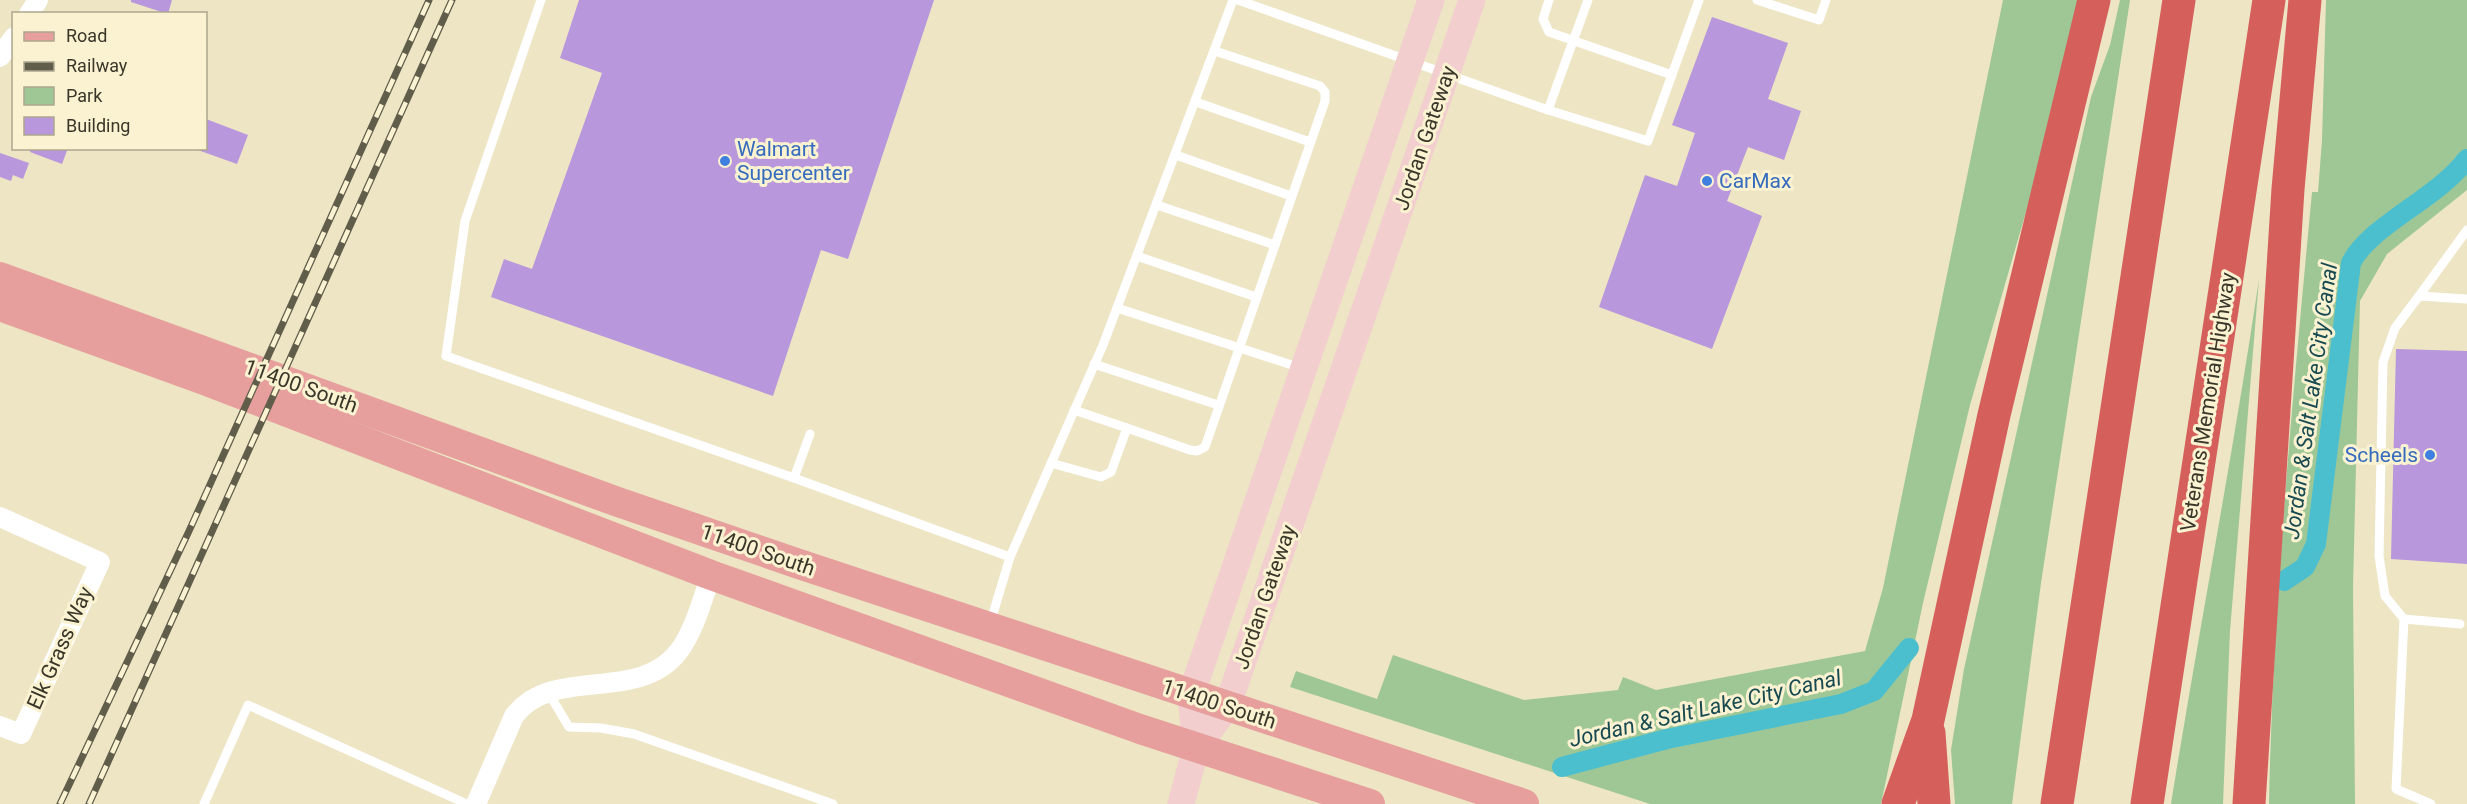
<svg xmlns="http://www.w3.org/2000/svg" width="2467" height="804" viewBox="0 0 2467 804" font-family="Roboto,sans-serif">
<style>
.green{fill:#9fc796}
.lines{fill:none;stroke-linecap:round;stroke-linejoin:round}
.canal{stroke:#4cbfcf;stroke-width:20}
.building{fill:#b897dc}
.lane{stroke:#fff;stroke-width:9}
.street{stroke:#fff;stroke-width:20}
.secondary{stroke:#f2cfce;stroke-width:27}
.primary{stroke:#e69f9d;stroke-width:30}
.highway{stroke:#d55f5b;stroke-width:33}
.rail-casing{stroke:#615d4b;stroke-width:7}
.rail{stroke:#faf2d1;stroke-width:4.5;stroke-dasharray:14;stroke-linecap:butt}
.shop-dot{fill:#3f7fe0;stroke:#faf2d1;stroke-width:2}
.labels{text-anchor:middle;stroke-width:6;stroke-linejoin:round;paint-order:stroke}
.street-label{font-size:21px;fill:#3a372a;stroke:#faf2d1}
.shop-label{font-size:21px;fill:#366cbe;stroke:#faf2d1;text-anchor:start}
.water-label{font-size:22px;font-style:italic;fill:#174a51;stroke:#faf2d1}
</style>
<rect width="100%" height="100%" fill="#ede5c4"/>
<g class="green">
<path d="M2003 0H2081L2057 105 1970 405 1923 603 1881 804H1650L1290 687 1296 671 1377 699 1393 655 1524 700 1618 690 1623 677 1656 690 1865 651 1883 588Z"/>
<path d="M2120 0H2130L2041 583 2012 804H1955L1951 750 1964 669 2091 97 2110 45Z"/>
<path d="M2326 0H2467V190L2387 254 2360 301 2353 588 2355 804H2269C2273 599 2293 396 2312 192H2318L2322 140Z"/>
<path d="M2259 279 2230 631 2223 804H2171C2199 629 2233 455 2259 279Z"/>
</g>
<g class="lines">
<g class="canal">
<path d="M2284 581 2305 567 2316 544 2351 263C2369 226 2437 199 2467 159"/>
<path d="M1562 767 1667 739 1841 704 1874 691 1909 648"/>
</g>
</g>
<g class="building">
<path d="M131 0H172L168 14 131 2Z"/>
<path d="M579 0H934L848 259 821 250 773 396 491 297 504 259 532 269 602 73 560 58Z"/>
<path d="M1712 17 1788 43 1768 99 1801 111 1784 160 1748 147 1727 201 1762 216 1712 349 1599 307 1645 175 1677 186 1695 133 1672 125Z"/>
<path d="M206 119 248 135 237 164 195 149 206 148Z"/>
<path d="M31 148H68L62 164 30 152Z"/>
<path d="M0 153 29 163 23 179 13 175 11 181 0 177Z"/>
<path d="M2396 349 2467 351V564L2391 559Z"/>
</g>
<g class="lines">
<g class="lane">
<path d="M541 0 465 221 446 356 794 478"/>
<path d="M1238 0 1548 110 1648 141 1699 0"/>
<path d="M1549 0 1543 19 1549 32 1672 75"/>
<path d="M1757 0 1819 20 1826 0"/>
<path d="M1196 102 1310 142"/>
<path d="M1548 110 1588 0"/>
<path d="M1176 155 1291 196"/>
<path d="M1157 205 1275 245"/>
<path d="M1137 256 1256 297"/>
<path d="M2419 296 2467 230"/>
<path d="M1117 308 1301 368"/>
<path d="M1094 364 1218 405"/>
<path d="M1127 428 1190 450 1197 451 1205 447 1325 101V92L1320 86 1215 51"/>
<path d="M810 434 794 478 1010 557 990 624"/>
<path d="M1051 463 1101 477 1111 472 1127 428 1074 410"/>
<path d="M1010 557 1103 345 1233 0"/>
<path d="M2404 619 2396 789 2431 804"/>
<path d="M2460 624 2404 619 2385 596 2379 556 2383 362 2395 328 2419 296 2467 299"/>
<path d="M548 692 569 727 601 728 634 734 833 804"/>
<path d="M204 804 248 705 467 804"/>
</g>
<g class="street">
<path d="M29 14 38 0"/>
<path d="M0 57 14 37"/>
<path d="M0 517 100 562 21 734 0 726"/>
<path d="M476 804 514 716C553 664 638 705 679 651 695 629 702 600 711 575"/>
</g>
<g class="secondary">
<path d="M1196 748 1227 707 1472 0"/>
<path d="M1181 804 1196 748 1191 695 1431 0"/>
</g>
<g class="primary">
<path d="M0 277 618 502 799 564 1524 804"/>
<path d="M0 306 204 380 711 575 1140 729 1370 804"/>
</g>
<g class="highway">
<path d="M1929 733 1934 804"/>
<path d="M1898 804 1928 720 1994 415 2094 0"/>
<path d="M2057 804 2179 0"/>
<path d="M2147 804 2269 0"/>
<path d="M2249 804 2288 189 2305 0"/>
</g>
<defs>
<g id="rail">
<path d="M60 804 189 531 429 0"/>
<path d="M89 804 452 0"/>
</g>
</defs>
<use href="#rail" class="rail-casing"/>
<use href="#rail" class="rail"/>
</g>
<g class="shop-dot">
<circle cx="725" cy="161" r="6"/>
<circle cx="1707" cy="181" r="6"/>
<circle cx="2430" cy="455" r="6"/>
</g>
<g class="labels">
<g class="street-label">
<text transform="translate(1425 138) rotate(-71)" y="7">Jordan Gateway</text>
<text transform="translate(301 386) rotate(20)" y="7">11400 South</text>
<text transform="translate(2208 402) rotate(-81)" y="7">Veterans Memorial Highway</text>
<text transform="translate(758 550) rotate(19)" y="7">11400 South</text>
<text transform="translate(1265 597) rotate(-71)" y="7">Jordan Gateway</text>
<text transform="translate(60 648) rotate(-66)" y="7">Elk Grass Way</text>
<text transform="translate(1219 704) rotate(18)" y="7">11400 South</text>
</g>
<g class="shop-label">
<text x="737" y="156">Walmart<tspan x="737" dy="24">Supercenter</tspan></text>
<text x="1719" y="188">CarMax</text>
<text x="2418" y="462" text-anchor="end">Scheels</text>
</g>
<g class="water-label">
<text transform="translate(2310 401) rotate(-82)" y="8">Jordan &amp; Salt Lake City Canal</text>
<text transform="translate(1705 708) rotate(-13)" y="8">Jordan &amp; Salt Lake City Canal</text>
</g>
</g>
<rect x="12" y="12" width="195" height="138" fill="#faf2d1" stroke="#ada78e" stroke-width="1.5"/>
<rect x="24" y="32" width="30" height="9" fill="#e69f9d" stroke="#ada78e" stroke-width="1.5"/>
<text x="66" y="42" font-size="18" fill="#3a372a">Road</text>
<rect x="24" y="62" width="30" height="9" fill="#615d4b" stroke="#ada78e" stroke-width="1.5"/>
<text x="66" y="72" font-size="18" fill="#3a372a">Railway</text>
<rect x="24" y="87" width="30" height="18" fill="#9fc796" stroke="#ada78e" stroke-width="1.5"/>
<text x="66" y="102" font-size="18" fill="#3a372a">Park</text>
<rect x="24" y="117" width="30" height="18" fill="#b897dc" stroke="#ada78e" stroke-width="1.5"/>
<text x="66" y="132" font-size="18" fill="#3a372a">Building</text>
</svg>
